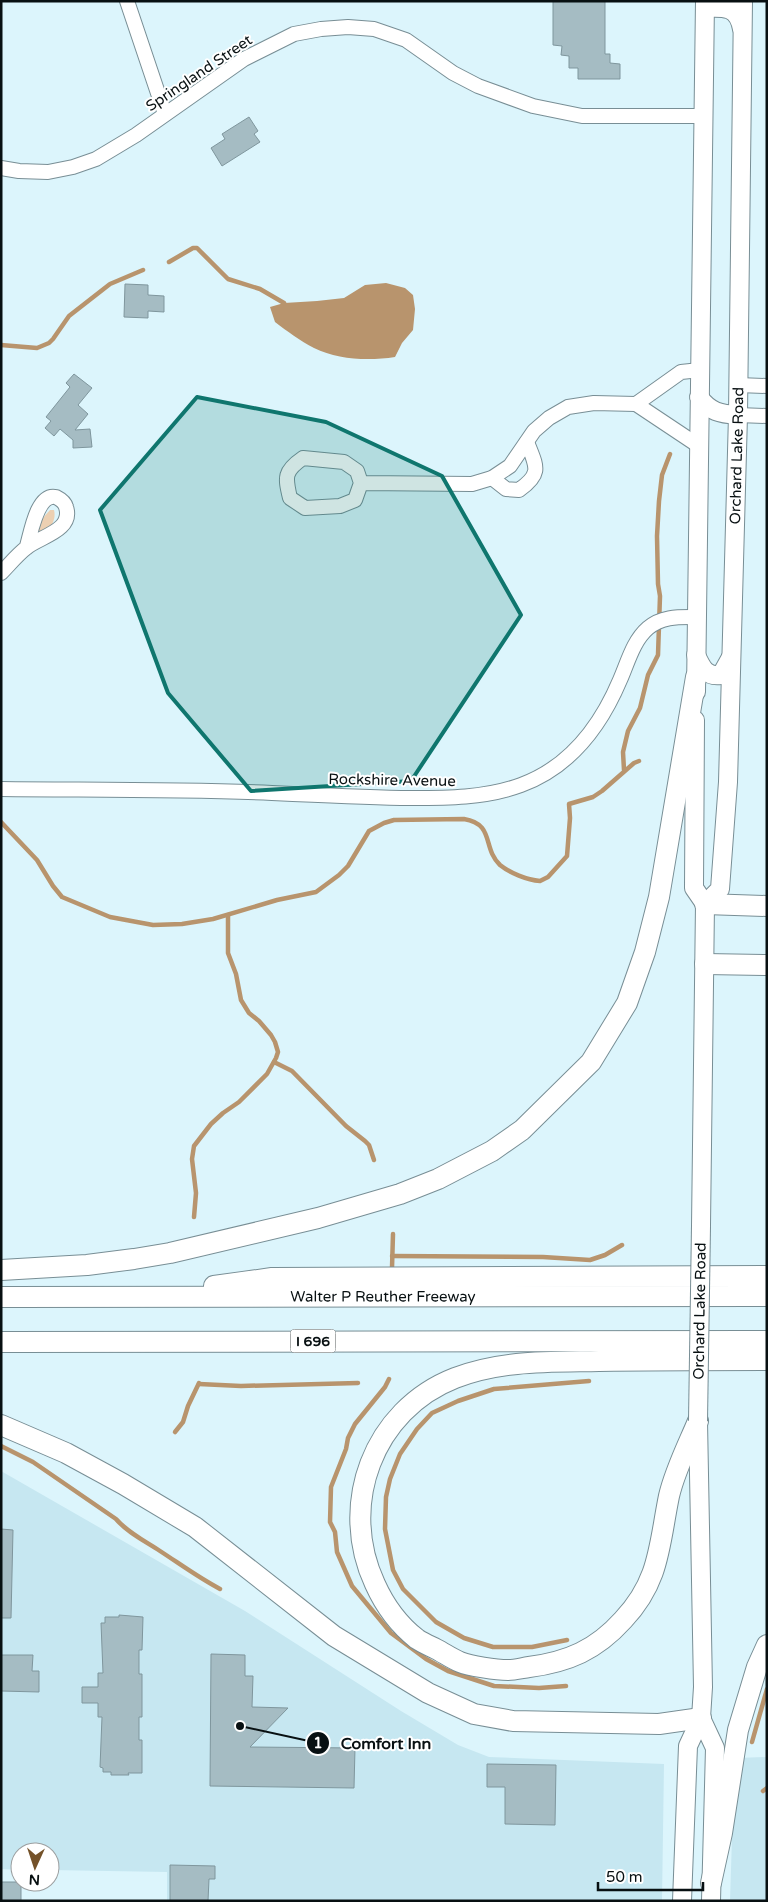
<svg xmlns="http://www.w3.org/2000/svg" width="768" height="1902" viewBox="0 0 768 1902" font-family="'Varela Round',sans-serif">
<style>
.built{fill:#c6e7f1}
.green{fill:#ecd0b2}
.water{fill:#b8946d}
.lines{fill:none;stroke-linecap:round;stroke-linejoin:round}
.stream{stroke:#b8946d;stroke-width:4.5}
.building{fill:#a5bcc3;stroke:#7f969d}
.minor-casing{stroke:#788e95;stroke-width:16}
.major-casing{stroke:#788e95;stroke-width:20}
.highway-casing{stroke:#788e95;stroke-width:22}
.minor{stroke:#fff;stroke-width:14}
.major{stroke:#fff;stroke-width:18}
.highway{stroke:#fff;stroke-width:20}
.major-bridge-casing{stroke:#788e95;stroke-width:20;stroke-linecap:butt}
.major-bridge{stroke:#fff;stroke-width:18}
.marked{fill:#0f766e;fill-opacity:0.2;stroke:#0f766e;stroke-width:4;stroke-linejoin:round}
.labels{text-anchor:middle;stroke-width:4;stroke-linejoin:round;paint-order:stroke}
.shield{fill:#fff;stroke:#525859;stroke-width:1}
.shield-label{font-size:14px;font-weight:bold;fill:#081012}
.street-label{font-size:15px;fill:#081012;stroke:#fff}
.leader{fill:none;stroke:#081012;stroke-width:2}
.callout-dot{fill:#081012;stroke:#fff;stroke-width:2}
.mark-label{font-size:15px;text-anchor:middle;font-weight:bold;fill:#fff}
.callout-label{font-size:16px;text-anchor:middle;font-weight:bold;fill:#081012;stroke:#fff;stroke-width:4;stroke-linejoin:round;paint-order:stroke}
</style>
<rect width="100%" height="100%" fill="#dcf5fc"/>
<g class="built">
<path d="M1 1471 245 1611 401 1711 458 1745 489 1757 664 1764 662 1901H167V1872L50 1870V1852H20V1870L1 1869Z"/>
<path d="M767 1757V1901H730L733 1805 737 1758Z"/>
</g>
<path class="green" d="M50 510H54C57 522 48 532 38 537L35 533C39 524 43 517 50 510Z"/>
<path class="water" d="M386 283 405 288 413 295 415 309 413 330 402 343 395 357C369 361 338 360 314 348 300 341 287 331 275 322L270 307 284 303 317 301 344 298 365 285Z"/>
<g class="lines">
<g class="stream">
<path d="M169 262 193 248H197L228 279 260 289 284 303"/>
<path d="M1 345 37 348 49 343 53 339 69 316 110 284 143 270"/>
<path d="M624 770 623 752 628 731 640 708 648 675 658 655 660 596 658 584 657 536 659 501 662 475 670 454"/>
<path d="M1 822 37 860 53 886 62 897 110 917 153 925 182 924 213 919 277 900 316 892 339 875 348 866 369 831 384 823 394 820 464 819C495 824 482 848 500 865 510 873 527 880 540 881L548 877 567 856 570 818 569 804 593 797 602 791 634 763 639 761"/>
<path d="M274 1062 292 1071 346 1126 365 1141 369 1145 374 1160"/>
<path d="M194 1217 196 1193 192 1159 194 1146 211 1124 223 1113 239 1102 267 1074 276 1058 278 1052 275 1042 271 1035 259 1021 249 1013 241 1000 236 974 228 953V915"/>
<path d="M392 1256 543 1257 590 1260 605 1255 622 1245"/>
<path d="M392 1268 393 1234"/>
<path d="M389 1379 385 1387 355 1424 348 1438 346 1449 331 1487 330 1522 335 1532 337 1552 352 1586 391 1633 426 1659 448 1671 494 1686 539 1688 566 1686"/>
<path d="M199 1384 241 1386 358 1383"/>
<path d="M175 1432 183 1422 188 1406 199 1383"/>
<path d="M1 1446 33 1462 116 1519C128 1533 145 1541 160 1551 180 1564 199 1578 220 1589"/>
<path d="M567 1640 532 1647H493L464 1638 436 1622 403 1589 393 1570 385 1529 386 1497 390 1479 400 1454 417 1429 432 1413 458 1401 494 1389 589 1381"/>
<path d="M752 1742 767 1689"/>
<path d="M763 1791 767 1788"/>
</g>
</g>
<g class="building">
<path d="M553 1H605V54H610V63L620 64V79H578V68H569V56L561 55 562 46 553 45Z"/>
<path d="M249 117 258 131 254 134 260 142 222 166 211 148 225 139 222 134Z"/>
<path d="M125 284 148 285V295L164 296V312L148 311V318L124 317Z"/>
<path d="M74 374 92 388 78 405 88 414 75 430 90 429 92 447 73 448V440L60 429 54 436 45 428 51 421 46 417 70 387 66 383Z"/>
<path d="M1 1529 13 1530 11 1618H1Z"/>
<path d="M119 1615 143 1617 142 1650H139V1674H142V1717H139V1740H142V1773H128L129 1775H111V1772H103V1768L100 1767 102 1717H98V1703H82V1687H98V1673H103L101 1623H105V1617H119Z"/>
<path d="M211 1654 245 1655V1676H253L252 1707 288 1708 250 1747 355 1748 354 1788 210 1786Z"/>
<path d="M1 1655H33L32 1671H39V1692L1 1691Z"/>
<path d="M487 1764 556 1765 555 1825 505 1824V1787H487Z"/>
<path d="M170 1865 215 1866V1879H209L208 1901H170Z"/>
<rect x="1" y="1882" width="20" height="19"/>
</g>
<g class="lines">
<defs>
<g id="minor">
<path d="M127 1 165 114"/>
<path d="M1 168 19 171 48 172 73 167 96 159 136 135 244 59 294 34 321 29 348 27 374 29 406 40 453 73 478 86 533 106 582 116H703"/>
<path d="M738 385 767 386"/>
<path d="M636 404 681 372 700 370"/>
<path d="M738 415 767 416"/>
<path d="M492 478 506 489 519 490C543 473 536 466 527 442"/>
<path d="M361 483 355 500 340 506 305 508 290 498C285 477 284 471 303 458L344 462 357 471 361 483 472 484 492 478 510 466 534 431 549 418 568 407 594 403 636 404 699 446"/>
<path d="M1 573C9 565 17 555 26 548 38 537 74 531 66 507 65 503 60 499 56 497 37 493 31 533 27 546"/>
<path d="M1 789C91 790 182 789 272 793 315 795 358 797 401 798 441 798 483 799 521 785 570 767 601 725 620 680 628 662 633 641 648 628 662 616 679 617 696 617"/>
</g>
<g id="major">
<path d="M705 8C724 7 738 6 742 29"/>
<path d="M699 397C710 412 720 414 738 415"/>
<path d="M696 655C702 668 706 677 721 675L731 657"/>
<path d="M696 692 705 1"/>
<path d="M695 720 694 888 705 904 701 1226"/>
<path id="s1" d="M705 904 720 889 728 782 738 415 743 1"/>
<path d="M701 1718 715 1748 711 1901"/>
<path d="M682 1901 688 1746 701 1718 703 1687 698 1421"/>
</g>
<g id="highway">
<path d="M705 904 767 906"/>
<path d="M705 964 767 965"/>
<path d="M1 1270 87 1265 134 1259 170 1253 318 1218 400 1194 438 1179 492 1151 522 1130 591 1062 627 1003 645 952 659 897 696 677"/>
<path d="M214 1286 272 1278 767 1276"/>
<path id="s2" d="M1 1297 767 1296"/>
<path d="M1 1342 767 1341"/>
<path d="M698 1421C688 1445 675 1470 669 1496 659 1545 660 1581 623 1620 596 1650 568 1662 529 1667 522 1668 515 1670 508 1670 496 1670 470 1666 460 1662 452 1659 444 1653 436 1649 430 1646 423 1643 417 1639 399 1625 384 1604 375 1584 338 1505 373 1410 455 1378 502 1360 550 1362 599 1361 655 1360 711 1360 767 1360"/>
<path d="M1 1425 66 1453 123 1484 195 1527 334 1636 428 1693 474 1714 513 1721 659 1724 701 1718"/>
<path d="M711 1883 722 1833 738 1730 757 1667 767 1645"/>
</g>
</defs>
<use href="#minor" class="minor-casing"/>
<use href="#major" class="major-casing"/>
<use href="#highway" class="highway-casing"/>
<use href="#minor" class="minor"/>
<use href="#major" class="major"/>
<use href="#highway" class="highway"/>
<defs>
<g id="major-bridge">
<path id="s3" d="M698 1421 701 1226"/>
</g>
</defs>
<use href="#major-bridge" class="major-bridge-casing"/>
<use href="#major-bridge" class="major-bridge"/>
</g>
<path class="marked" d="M197 397 326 422 442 476 521 615 411 781 251 791 168 693 100 510Z"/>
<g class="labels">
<rect class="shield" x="290.5" y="1329.5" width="45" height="23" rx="4"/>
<g class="shield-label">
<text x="313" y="1346">I 696</text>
</g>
<g class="street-label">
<text transform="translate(199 73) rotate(-34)" y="5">Springland Street</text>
<text dy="5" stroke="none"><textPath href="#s1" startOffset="455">Orchard Lake Road</textPath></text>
<text transform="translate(392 780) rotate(1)" y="5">Rockshire Avenue</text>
<text dy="5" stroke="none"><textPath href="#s2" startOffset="382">Walter P Reuther Freeway</textPath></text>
<text dy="5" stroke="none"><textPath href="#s3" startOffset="110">Orchard Lake Road</textPath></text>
</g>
</g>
<path class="leader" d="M240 1726L318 1743"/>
<g class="callout-dot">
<circle cx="240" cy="1726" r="5"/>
<circle cx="318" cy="1743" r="12"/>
</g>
<g class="mark-label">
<text x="318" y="1748">1</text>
</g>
<g class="callout-label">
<text x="386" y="1749">Comfort Inn</text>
</g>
<rect width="768" height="1902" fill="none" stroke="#081012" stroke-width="5"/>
<g transform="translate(35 1867) rotate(183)"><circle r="24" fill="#ffffff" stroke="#9c9fa0"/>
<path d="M0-4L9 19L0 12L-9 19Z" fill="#74522a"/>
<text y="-8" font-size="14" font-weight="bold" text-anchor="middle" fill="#081012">N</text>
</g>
<path d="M598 1882v8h105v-8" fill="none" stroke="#081012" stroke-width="2.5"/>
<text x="606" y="1882" font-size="15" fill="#081012" stroke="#ffffff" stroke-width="4" paint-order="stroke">50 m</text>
</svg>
